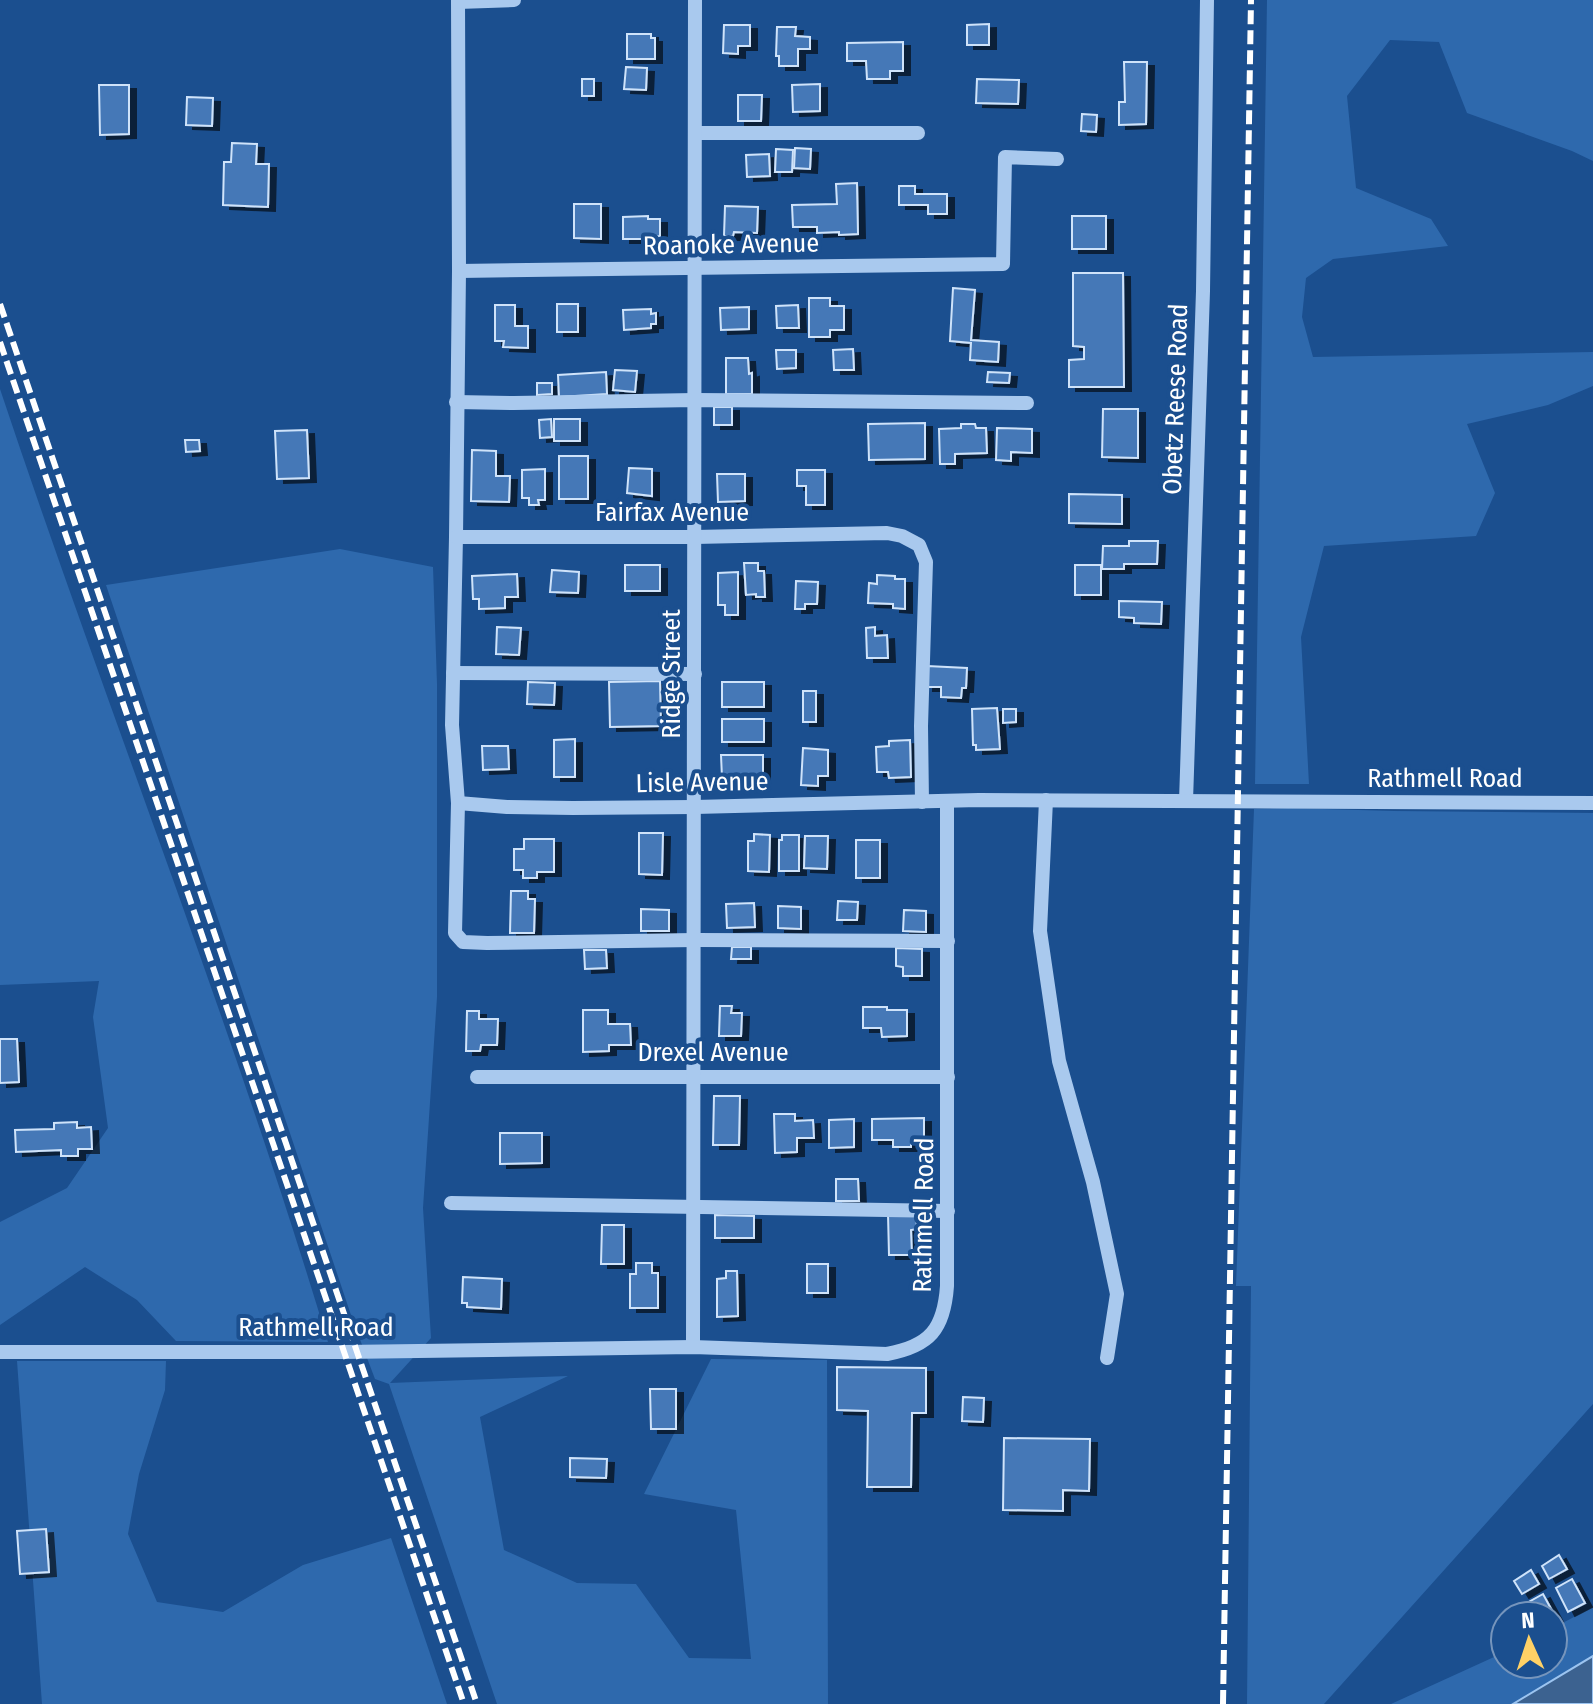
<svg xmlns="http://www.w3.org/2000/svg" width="1593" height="1704" viewBox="0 0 1593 1704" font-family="'Fira Sans Condensed',sans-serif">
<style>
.green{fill:#2e69ad}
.water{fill:#3c6290;stroke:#9cc4f0;stroke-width:2}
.building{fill:#4478b7;stroke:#cfe3fa;stroke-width:2;filter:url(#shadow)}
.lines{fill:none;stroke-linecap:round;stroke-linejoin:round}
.minor{stroke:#a9c9ee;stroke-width:14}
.rail{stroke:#fff;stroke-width:6;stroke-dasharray:14 6;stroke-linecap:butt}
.labels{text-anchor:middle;stroke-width:8;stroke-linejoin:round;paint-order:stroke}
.street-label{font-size:26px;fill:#fff;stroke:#1b4f8f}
</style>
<defs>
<filter id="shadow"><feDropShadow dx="7" dy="4" stdDeviation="0" flood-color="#0009"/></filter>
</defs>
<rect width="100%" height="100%" fill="#1b4f8f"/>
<g class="green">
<path d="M1267 0H1593V161L1572 151 1467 113 1439 42 1390 40 1347 96 1356 188 1431 219 1448 246 1333 259 1306 278 1302 317 1313 357 1593 352V386L1548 405 1467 424 1495 493 1476 536 1324 546 1301 637 1309 784H1255Z"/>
<path d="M0 389C106 707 231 1020 328 1342L176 1341 137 1300 85 1267 0 1325V1222L67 1188 108 1128 93 1017 99 981 0 985Z"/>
<path d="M340 549 433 567 437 684V997L423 1208 431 1338 390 1383 568 1376 480 1417 504 1550 577 1583 636 1584 689 1658 751 1659 736 1510 644 1494 711 1359 827 1360 828 1704H497L389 1384 375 1379 353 1321 106 585Z"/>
<path d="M1287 808 1395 811 1593 813V1404L1324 1704H1247L1251 1286H1236L1254 809Z"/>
<path d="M17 1361H166L165 1390 139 1474 128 1534 157 1602 223 1612 303 1565 391 1538 447 1704H42Z"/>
<path d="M1593 1607V1656L1513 1704H1391L1505 1652V1664H1553V1628Z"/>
</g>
<path class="water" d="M1593 1656V1704H1513Z"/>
<g class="building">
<path d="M989 24V45H967V25Z"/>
<path d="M724 25H750V46H738V54L723 53Z"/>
<path d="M777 27H796L795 36 810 37V49H798V66H779V56H776Z"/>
<path d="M627 34H651V38H655V59H627Z"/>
<path d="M903 42V71H890V79H867L866 61H847V43Z"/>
<path d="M1124 62H1147L1146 124 1119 125V102H1125Z"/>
<path d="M626 67 647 68 646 90 624 89Z"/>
<rect x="582" y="79" width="12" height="17"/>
<path d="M977 79 1019 80 1018 104 976 103Z"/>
<path d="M820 84V111L793 112 792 85Z"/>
<path d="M99 85H129V134L100 135Z"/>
<path d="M738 95H762L761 121H738Z"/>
<path d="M187 97 213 98 212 126 186 125Z"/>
<path d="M1082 114 1097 115 1096 132 1081 131Z"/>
<path d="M232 143 257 144 256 164H269L268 207 223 205 224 162H231Z"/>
<path d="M795 148 811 149 810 169 794 168Z"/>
<path d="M776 149 793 150 792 172H775Z"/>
<path d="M769 154 770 176 747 177 746 155Z"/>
<path d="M857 183 858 234 839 235V232L817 233V227H793L792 205 837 204 836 184Z"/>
<path d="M899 186H915V194H947V214H928V205H899Z"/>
<path d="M574 204H601V239L574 238Z"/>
<path d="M725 206 758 207 757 233 734 232 733 236H724Z"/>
<path d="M648 216V219H660V236L650 237V239H623V217Z"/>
<rect x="1072" y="216" width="34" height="33"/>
<path d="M1073 273H1123L1124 387H1069V360L1084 359V347L1073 346Z"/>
<path d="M953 288 975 290 971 340 999 342 998 362 970 360 971 343 950 341Z"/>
<path d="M809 298H830V306H844V330H830V337H809Z"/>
<rect x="557" y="304" width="21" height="28"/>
<path d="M495 305H515V326H528V348L503 347 504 341H495Z"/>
<path d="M798 305 799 328H777L776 306Z"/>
<path d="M749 307V329L721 330 720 308Z"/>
<path d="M651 309V314L656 313V324H651V328L624 330 623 310Z"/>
<path d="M853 349 854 370H834L833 350Z"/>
<path d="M776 350H796V368L777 369Z"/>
<path d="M726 358H748L749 374 752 373V394H726Z"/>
<path d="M615 370 637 371 635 392 613 390Z"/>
<path d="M606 372 607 394 559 397 558 375Z"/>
<path d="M988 372 1010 373 1009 383 987 382Z"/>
<path d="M537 383H552V394L537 395Z"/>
<rect x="714" y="407" width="18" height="18"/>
<path d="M1103 409H1138V458L1102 457Z"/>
<path d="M551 419 552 437 540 438 539 420Z"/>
<rect x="554" y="419" width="26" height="22"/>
<path d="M925 423V459L869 460 868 424Z"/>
<path d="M961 424H975L976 428H986L987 453 955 454V464H940L939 429 961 428Z"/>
<path d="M997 428 1032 429V453L1011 452V461L996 460Z"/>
<path d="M307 430 309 478 277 479 275 431Z"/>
<path d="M185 440H199L200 451 186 452Z"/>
<path d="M472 450 496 451V476H510L509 502 471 501Z"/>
<rect x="559" y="456" width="29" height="43"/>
<path d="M629 468 652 469V496L627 493Z"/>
<path d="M545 469V500H538L539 505H529V498H522V470Z"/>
<path d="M797 470H825V505H806V486H797Z"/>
<path d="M717 474H745V501L718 502Z"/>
<path d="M1069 494 1122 495V524L1069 523Z"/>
<path d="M1129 541H1158L1157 564H1124V569H1102L1103 546H1129Z"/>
<path d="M744 563H758V571H764L765 597H756V594L746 595Z"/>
<rect x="625" y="565" width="35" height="26"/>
<rect x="1075" y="565" width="26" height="30"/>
<path d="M552 570 579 572 578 593 550 592Z"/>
<path d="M738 572V615H725V605H718V573Z"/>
<path d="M517 574 518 597H505V608L479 609V599H473L472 576Z"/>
<path d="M877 575 895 576V579H905V609L893 608V604L868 603 869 583 877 584Z"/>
<path d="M796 581 818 582 817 604H805V609H795Z"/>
<path d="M1119 601 1162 602 1161 624 1134 623V618L1119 617Z"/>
<path d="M497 627 521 628 519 655 496 654Z"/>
<path d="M875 627V636L887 635 888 658H867L866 628Z"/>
<path d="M927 666 967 668 966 688H962L961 698 941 697V687H926Z"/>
<path d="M660 681 661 726 610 727 609 682Z"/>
<path d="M528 682 555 683 554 705 527 704Z"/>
<rect x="722" y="682" width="42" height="25"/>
<rect x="803" y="691" width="13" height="31"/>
<path d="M997 708 1000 749 976 750V745H973L972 709Z"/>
<path d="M1003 709H1016V722L1003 723Z"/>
<rect x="722" y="719" width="42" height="23"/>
<path d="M575 739V777H554V740Z"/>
<path d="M910 740 911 777 889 778 888 772H877L876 747 889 746V741Z"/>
<path d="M482 746H508L509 769 483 770Z"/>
<path d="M803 748 828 750V776H818V786L801 785Z"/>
<path d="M721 755H763V778H722Z"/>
<path d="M639 833H663L662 875 639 874Z"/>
<path d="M754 834 770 835 769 872 748 871V841H754Z"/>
<path d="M782 835H799V871H779V840H782Z"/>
<path d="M805 836H828L827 869 804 868Z"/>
<path d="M524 839H554V872H537V878H523V870H514V849H524Z"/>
<rect x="856" y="840" width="24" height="38"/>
<path d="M511 891H528V899H535L534 933H510Z"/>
<path d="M838 901 858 902 857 920H837Z"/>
<path d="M754 903 755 927 727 928 726 904Z"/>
<path d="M778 906 801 907V929L778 928Z"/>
<path d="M641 909 669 910V931H641Z"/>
<path d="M904 910 926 911V932L903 931Z"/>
<path d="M732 947H751V959H731Z"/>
<path d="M896 948 922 949V976H903V967L896 966Z"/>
<path d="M584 950H606L607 968 585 969Z"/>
<path d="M720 1006H732L731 1013H742L741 1036H719Z"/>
<path d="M863 1007H887V1010H907V1036L882 1037 881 1028H863Z"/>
<path d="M583 1010H608V1024H630L631 1045H609V1051L583 1052Z"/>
<path d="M467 1011H479V1019H498L497 1045H481L480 1051H466Z"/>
<path d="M0 1039H17L19 1082 0 1083Z"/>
<path d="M714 1096H740L739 1145H713Z"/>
<path d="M774 1114H795V1121L813 1120 814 1138H797V1152L775 1153Z"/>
<path d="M924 1118V1141H911V1147H893V1140H872V1119Z"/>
<path d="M854 1119V1147L829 1148V1120Z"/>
<path d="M77 1122V1128L91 1127 92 1149H78V1156H61V1150L16 1152 15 1130 54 1129V1123Z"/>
<path d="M500 1133H542V1163L500 1164Z"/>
<path d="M836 1179H858L859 1201H836Z"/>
<path d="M916 1213 917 1229 911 1230 912 1255H889L888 1214Z"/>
<path d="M715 1215 754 1216V1238H715Z"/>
<path d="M602 1225H624V1264H601Z"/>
<path d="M636 1263H652V1273H658V1308H630V1274H636Z"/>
<rect x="807" y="1264" width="21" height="29"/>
<path d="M726 1271H737L738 1316 717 1317V1279L726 1278Z"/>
<path d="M463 1277 502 1279 501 1309 467 1307V1303H462Z"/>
<path d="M837 1367 926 1368V1413H912L911 1487H867L868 1411 837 1410Z"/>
<path d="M650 1389H676V1429H651Z"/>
<path d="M963 1397 984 1398 983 1422 962 1421Z"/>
<path d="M1004 1438 1090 1439 1089 1491 1063 1490V1511L1003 1510Z"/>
<path d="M570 1458 607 1459 606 1478 570 1477Z"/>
<path d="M46 1529 49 1572 20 1574 17 1531Z"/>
<path d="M1559 1555 1567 1569 1549 1579 1542 1566Z"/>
<path d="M1531 1570 1539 1584 1522 1594 1514 1581Z"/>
<path d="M1572 1579 1585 1603 1568 1612 1556 1588Z"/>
<path d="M1543 1594 1556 1618 1553 1619V1616H1534L1527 1603Z"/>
</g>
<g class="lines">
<g class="minor">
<path d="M458 0 459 271 456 537 452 725 458 803 455 933 463 942 487 943 695 940 948 941"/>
<path d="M458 2 514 0"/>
<path d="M695 133H918"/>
<path d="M459 271 1003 264 1005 157 1057 159"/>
<path d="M456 402 514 403 695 400 1027 403"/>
<path d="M456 537H695L887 533 902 536 919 545 926 562 921 726 922 802"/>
<path d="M453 673 695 674"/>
<path d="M1046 800 1040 931 1059 1061 1093 1182 1117 1294 1107 1358"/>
<path d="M1186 801 1203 291 1207 0"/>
<path d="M458 803 507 807 573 808 695 807 979 800 1593 803"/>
<path d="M477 1077H948"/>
<path d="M451 1203 948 1211"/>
<path d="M693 1347 695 0"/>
<path d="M0 1352H345L693 1347 887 1354C930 1346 944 1329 947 1286V801"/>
</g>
<g class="rail">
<path d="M0 304 477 1704"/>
<path d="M0 342 464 1704"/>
<path d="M1223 1704 1251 0"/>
</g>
</g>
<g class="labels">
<g class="street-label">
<text transform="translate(731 244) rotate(-1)" y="9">Roanoke Avenue</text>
<text transform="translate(1175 399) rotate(-88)" y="9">Obetz Reese Road</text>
<text x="672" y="521">Fairfax Avenue</text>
<text transform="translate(671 674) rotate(-90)" y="9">Ridge Street</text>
<text x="1445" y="787">Rathmell Road</text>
<text transform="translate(702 782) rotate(-1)" y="9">Lisle Avenue</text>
<text x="713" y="1061">Drexel Avenue</text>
<text transform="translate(923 1215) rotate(-89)" y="9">Rathmell Road</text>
<text x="316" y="1336">Rathmell Road</text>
</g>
</g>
<g transform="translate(1529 1640) rotate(357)"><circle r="38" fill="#1b4f8f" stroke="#7695bc" stroke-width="2"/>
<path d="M0-6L14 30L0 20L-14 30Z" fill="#ffd166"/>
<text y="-12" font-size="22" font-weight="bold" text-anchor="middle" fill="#ffffff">N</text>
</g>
</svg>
